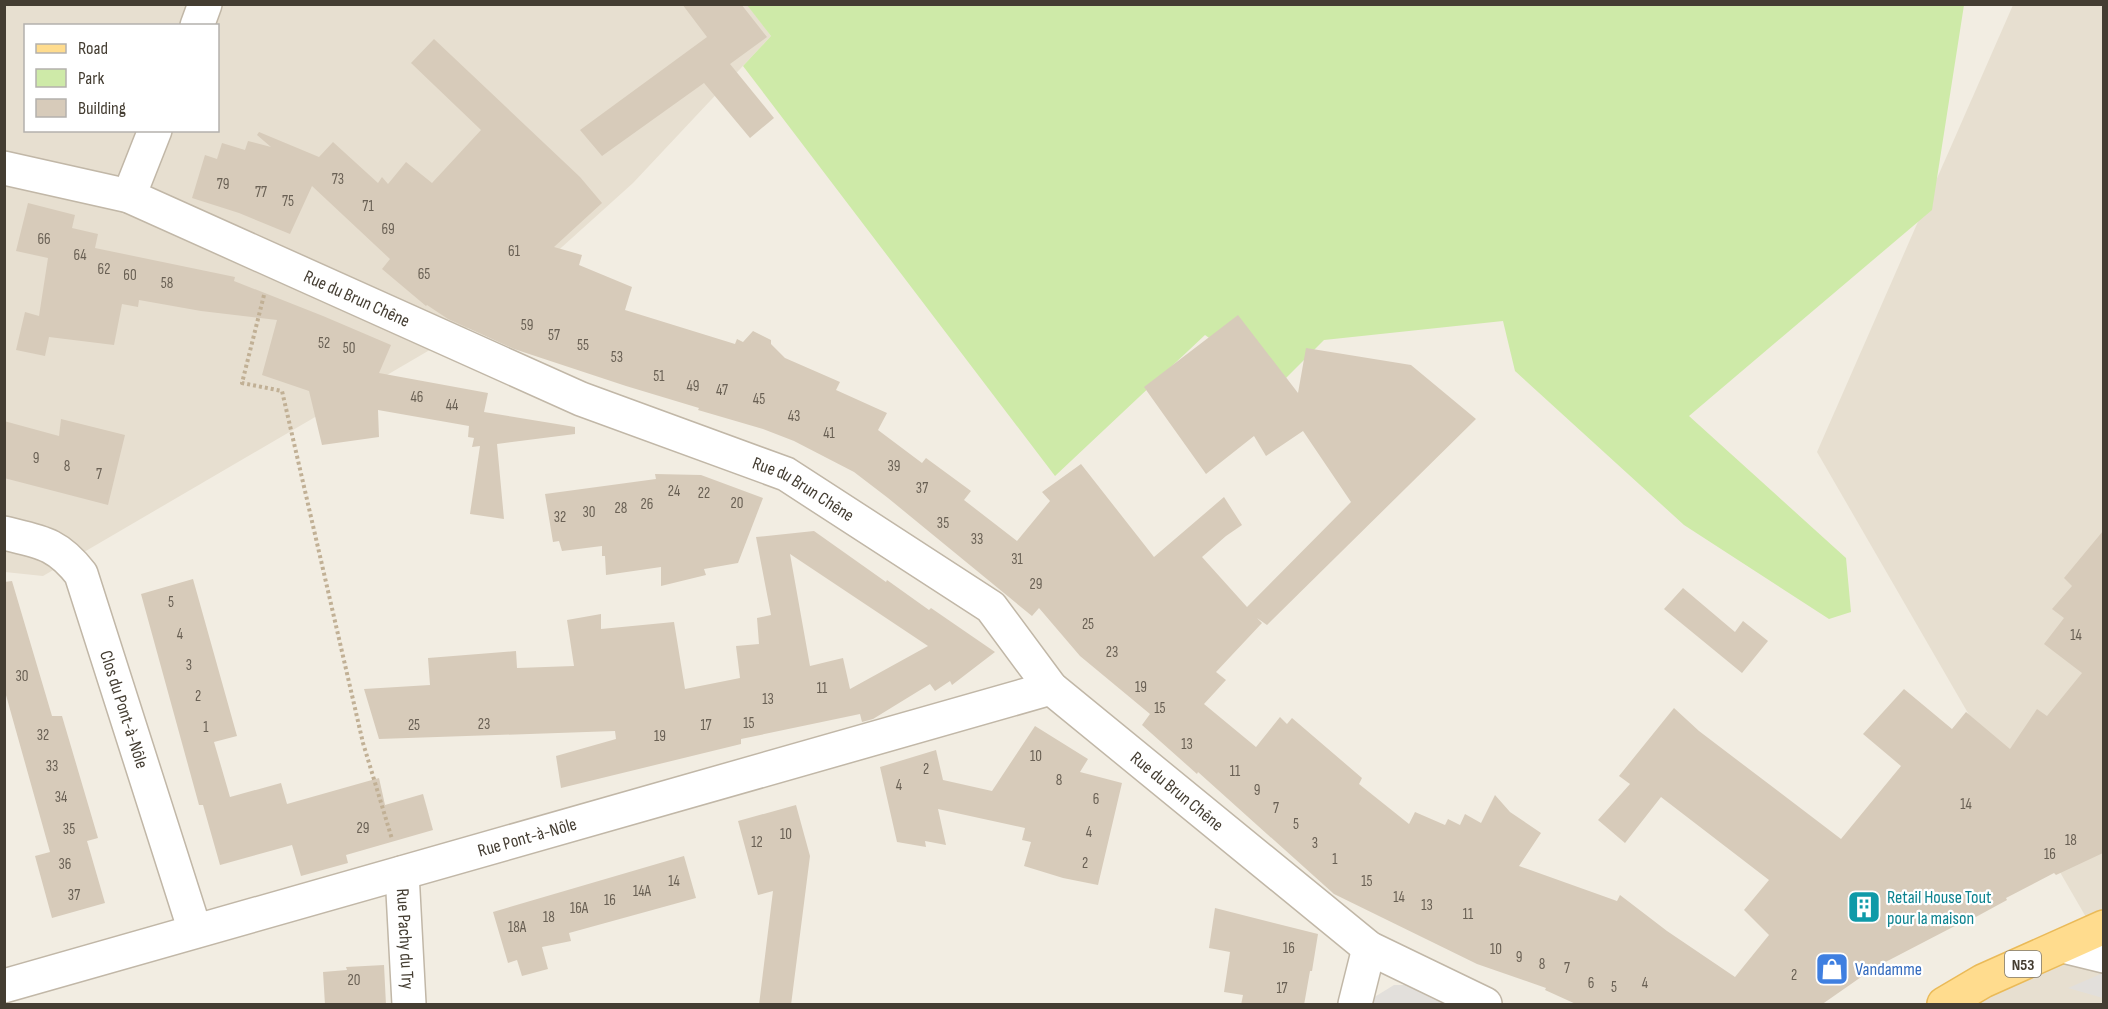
<svg xmlns="http://www.w3.org/2000/svg" width="2108" height="1009" viewBox="0 0 2108 1009" font-family="'Sofia Sans Condensed',sans-serif">
<style>
.residential{fill:#e7dfd0;fill-rule:evenodd}
.green{fill:#ceeaa8}
.parking{fill:#e2dfdb}
.building{fill:#d7cbba;fill-rule:evenodd}
.lines{fill:none;stroke-linecap:round;stroke-linejoin:round}
.minor-casing{stroke:#c1b7a7;stroke-width:36}
.major-casing{stroke:#eaba58;stroke-width:36}
.path{stroke:#c1b095;stroke-width:4;stroke-dasharray:3 3;stroke-linecap:butt}
.minor{stroke:#fff;stroke-width:33}
.major{stroke:#ffdc8e;stroke-width:33}
.labels{text-anchor:middle;stroke-width:4.5;stroke-linejoin:round;paint-order:stroke}
.number-label{font-size:15px;fill:#696054}
.shield{fill:#fff;stroke:#7c7770;stroke-width:1.5}
.shield-label{font-size:16px;font-weight:bold;fill:#443d32}
.street-label{font-size:18px;fill:#443d32;stroke:#fff}
.culture-label{font-size:18px;fill:#0d838f;stroke:#fff;text-anchor:start}
.shop-label{font-size:18px;fill:#366cbe;stroke:#fff;text-anchor:start}
</style>
<rect width="100%" height="100%" fill="#f2ede2"/>
<g class="residential">
<path d="M747 4 771 36 633 183 481 320 43 576 5 572V5ZM26 26H218V130H26Z"/>
<path d="M2013 5H2103V928L2094 931 1817 452Z"/>
<path d="M2103 930V1004H1978Z"/>
</g>
<path class="green" d="M747 5H1964L1932 210 1689 416 1846 558 1851 612 1829 619 1684 525 1515 371 1503 321 1324 340 1277 387 1205 335 1055 476 743 66 771 36Z"/>
<g class="parking">
<path d="M2103 973V998L2068 988Z"/>
<path d="M1394 985H1428L1465 1004H1368V1001Z"/>
</g>
<g class="building">
<path d="M682 4H741L767 37 730 64 774 118 750 138 704 83 602 156 580 130 707 37Z"/>
<path d="M434 39 580 177 602 203 554 247 582 255 579 265 632 287 625 310 735 344 737 339 743 342 753 331 771 340V344L785 358 840 382 836 390 887 413 878 430 922 463 926 458 971 491 964 500 1017 541 1050 501 1042 492 1081 464 1154 557 1224 497 1242 525 1226 536 1202 557 1247 607 1351 502 1303 431 1266 456 1254 436 1206 474 1144 387 1238 315 1298 393 1306 348 1411 365 1476 419 1267 625 1257 618 1262 623 1216 672 1226 680 1204 704 1256 747 1280 717 1287 724 1292 718 1362 778 1359 784 1409 824 1415 812 1445 825 1448 819 1460 825 1465 814 1481 823 1495 795 1510 812 1541 833 1519 866 1617 901 1620 895 1667 931 1735 977 1769 935 1744 910 1769 880 1661 797 1625 843 1598 820 1630 784 1619 776 1674 708 1699 731 1841 839 1901 766 1863 734 1904 689 1952 729 1966 712 2010 749 2037 709 2047 716 2082 673 2044 644 2064 618 2052 609 2072 586 2064 578 2103 531V853L2056 875 2054 873 2006 898 2007 900 1974 918V916L1874 968 1821 1005H1578L1545 990 1546 988 1477 964 1334 894 1198 772 1197 774 1142 725 1150 714 1080 656 1039 608 1032 616 888 498 854 472 794 441 763 429 698 410 699 408 626 386 514 349 448 319 427 305 426 306 382 269 390 259 312 186 290 234 239 213 192 198 205 155 217 159 222 143 245 150 248 141 271 147 257 135 259 132 319 157 333 142 378 183 382 177 388 184 406 162 432 183 481 130 411 63Z"/>
<path d="M28 203 75 215 72 228 98 234 95 248 235 277 234 281 323 316 391 345 379 373 488 393 484 412 575 427V434L497 444 504 519 470 514 480 446 472 447 474 438 468 437 469 426 378 410 379 437 322 445 309 391 262 375 277 320 201 311 139 300 138 307 122 304 114 345 49 337 45 356 16 350 25 312 39 316 48 258 16 251Z"/>
<path d="M61 419 125 435 108 505 4 478V421L59 436Z"/>
<path d="M655 474 701 475 763 498 738 563 704 569 706 575 661 586V567L606 575 605 556H602V546L562 551 559 541 553 542 545 494 656 479Z"/>
<path d="M814 531 886 582 887 580 929 610 931 608 995 652 952 685 950 681 935 691 930 684 873 719 862 722 860 714 741 739V744L561 788 556 756 616 739 615 731 379 739 364 689 430 685 428 658 516 651 517 668 574 666 567 620 601 614V629L674 622 685 689 740 678 736 646 759 644 757 618 771 615 756 537ZM790 554 928 646 850 689 843 658 810 666Z"/>
<path d="M193 579 237 736 214 742 230 797 281 783 287 804 379 778 385 805 423 794 433 830 346 855 348 863 301 876 292 845 220 865 203 805H199L141 594Z"/>
<path d="M12 581 52 716H62L98 838 87 841 105 903 52 918 35 856 50 852 4 688V582Z"/>
<path d="M1683 588 1735 632 1743 621 1768 641 1742 673 1664 609Z"/>
<path d="M1035 726 1088 759 1080 772 1122 783 1098 885 1063 878 1024 866 1031 842 1022 840 1025 828 938 809 946 845 925 841 926 847 897 842 880 767 936 750 943 780 992 791Z"/>
<path d="M796 805 810 856 791 1005H759L773 891 758 895 738 821Z"/>
<path d="M684 856 696 898 569 933 571 941 542 947 548 969 522 976 517 960 508 963 493 912Z"/>
<path d="M1215 908 1318 934 1312 971H1310L1304 1005H1241L1243 995 1224 992 1230 952 1209 948Z"/>
<path d="M384 965 386 1005H325L323 972 347 970 346 967Z"/>
</g>
<g class="lines">
<defs>
<g id="minor">
<path d="M197 26 205 4"/>
<path id="s1" d="M4 168 129 196 581 399 786 474 991 607 1051 688 1369 948 1485 1004"/>
<path d="M129 196 155 130"/>
<path id="s2" d="M4 533C41 542 57 543 81 574L195 931"/>
<path id="s3" d="M402 873 409 1004"/>
<path d="M2063 946 2104 956"/>
<path id="s4" d="M4 986 1051 688"/>
<path d="M1355 1004 1369 948"/>
</g>
<path id="major" d="M1944 1004 1983 981 2104 927"/>
</defs>
<use href="#minor" class="minor-casing"/>
<use href="#major" class="major-casing"/>
<path class="path" d="M264 295 242 383 282 391 363 743 392 839"/>
<use href="#minor" class="minor"/>
<use href="#major" class="major"/>
</g>
<defs>
<symbol id="building-square" viewBox="-11 -11 22 22"><rect x="-9" y="-9" width="18" height="18" rx="4" fill="#0f9aa8" stroke="#fff"/><path d="M-4-6H4V6H1V3H-1V6H-4ZM-2.5-4.3h1.7v1.8h-1.7ZM.8-4.3h1.7v1.8H.8ZM-2.5-1h1.7V.8h-1.7ZM.8-1h1.7V.8H.8Z" fill="#fff"/></symbol>
<symbol id="shop-square" viewBox="-11 -11 22 22"><rect x="-9" y="-9" width="18" height="18" rx="4" fill="#3f7fe0" stroke="#fff"/><path d="M-5-2.5h2.3a2.7 3.5 0 0 1 5.4 0H5L5.5 6h-11ZM-1.5-2.5h3a1.5 2.3 0 0 0-3 0Z" fill="#fff"/></symbol>
</defs>
<g fill-rule="evenodd">
<use href="#building-square" x="1845" y="888" width="38" height="38"/>
<use href="#shop-square" x="1813" y="950" width="38" height="38"/>
</g>
<g class="labels">
<g class="number-label">
<text x="338" y="184">73</text>
<text x="223" y="189">79</text>
<text x="261" y="197">77</text>
<text x="288" y="206">75</text>
<text x="368" y="211">71</text>
<text x="388" y="234">69</text>
<text x="44" y="244">66</text>
<text x="514" y="256">61</text>
<text x="80" y="260">64</text>
<text x="104" y="274">62</text>
<text x="424" y="279">65</text>
<text x="130" y="280">60</text>
<text x="167" y="288">58</text>
<text x="527" y="330">59</text>
<text x="554" y="340">57</text>
<text x="324" y="348">52</text>
<text x="583" y="350">55</text>
<text x="349" y="353">50</text>
<text x="617" y="362">53</text>
<text x="659" y="381">51</text>
<text x="693" y="391">49</text>
<text x="722" y="395">47</text>
<text x="417" y="402">46</text>
<text x="759" y="404">45</text>
<text x="452" y="410">44</text>
<text x="794" y="421">43</text>
<text x="829" y="438">41</text>
<text x="36" y="463">9</text>
<text x="67" y="471">8</text>
<text x="894" y="471">39</text>
<text x="99" y="479">7</text>
<text x="922" y="493">37</text>
<text x="674" y="496">24</text>
<text x="704" y="498">22</text>
<text x="737" y="508">20</text>
<text x="647" y="509">26</text>
<text x="621" y="513">28</text>
<text x="589" y="517">30</text>
<text x="560" y="522">32</text>
<text x="943" y="528">35</text>
<text x="977" y="544">33</text>
<text x="1017" y="564">31</text>
<text x="1036" y="589">29</text>
<text x="171" y="607">5</text>
<text x="1088" y="629">25</text>
<text x="180" y="639">4</text>
<text x="2076" y="640">14</text>
<text x="1112" y="657">23</text>
<text x="189" y="670">3</text>
<text x="22" y="681">30</text>
<text x="1141" y="692">19</text>
<text x="822" y="693">11</text>
<text x="198" y="701">2</text>
<text x="768" y="704">13</text>
<text x="1160" y="713">15</text>
<text x="749" y="728">15</text>
<text x="484" y="729">23</text>
<text x="414" y="730">25</text>
<text x="706" y="730">17</text>
<text x="206" y="732">1</text>
<text x="43" y="740">32</text>
<text x="660" y="741">19</text>
<text x="1187" y="749">13</text>
<text x="1036" y="761">10</text>
<text x="52" y="771">33</text>
<text x="926" y="774">2</text>
<text x="1235" y="776">11</text>
<text x="1059" y="785">8</text>
<text x="899" y="790">4</text>
<text x="1257" y="795">9</text>
<text x="61" y="802">34</text>
<text x="1096" y="804">6</text>
<text x="1966" y="809">14</text>
<text x="1276" y="813">7</text>
<text x="1296" y="829">5</text>
<text x="363" y="833">29</text>
<text x="69" y="834">35</text>
<text x="1089" y="837">4</text>
<text x="786" y="839">10</text>
<text x="2071" y="845">18</text>
<text x="757" y="847">12</text>
<text x="1315" y="848">3</text>
<text x="2050" y="859">16</text>
<text x="1335" y="864">1</text>
<text x="1085" y="868">2</text>
<text x="65" y="869">36</text>
<text x="674" y="886">14</text>
<text x="1367" y="886">15</text>
<text x="642" y="896">14A</text>
<text x="74" y="900">37</text>
<text x="1399" y="902">14</text>
<text x="610" y="905">16</text>
<text x="1427" y="910">13</text>
<text x="579" y="913">16A</text>
<text x="1468" y="919">11</text>
<text x="549" y="922">18</text>
<text x="517" y="932">18A</text>
<text x="1289" y="953">16</text>
<text x="1496" y="954">10</text>
<text x="1519" y="962">9</text>
<text x="1542" y="969">8</text>
<text x="1567" y="973">7</text>
<text x="1794" y="980">2</text>
<text x="354" y="985">20</text>
<text x="1591" y="988">6</text>
<text x="1645" y="988">4</text>
<text x="1614" y="992">5</text>
<text x="1282" y="993">17</text>
</g>
<rect class="shield" x="2005" y="951" width="36" height="26" rx="4.5"/>
<g class="shield-label">
<text x="2023" y="970">N53</text>
</g>
<g class="street-label">
<text dy="6" stroke="none"><textPath href="#s1" startOffset="378">Rue du Brun Chêne</textPath></text>
<text dy="6" stroke="none"><textPath href="#s1" startOffset="864">Rue du Brun Chêne</textPath></text>
<text dy="6" stroke="none"><textPath href="#s2" startOffset="232">Clos du Pont-à-Nôle</textPath></text>
<text dy="6" stroke="none"><textPath href="#s1" startOffset="1350">Rue du Brun Chêne</textPath></text>
<text dy="6" stroke="none"><textPath href="#s4" startOffset="544">Rue Pont-à-Nôle</textPath></text>
<text dy="6" stroke="none"><textPath href="#s3" startOffset="66">Rue Pachy du Try</textPath></text>
</g>
<g class="culture-label">
<text x="1887" y="903">Retail House Tout<tspan x="1887" dy="21">pour la maison</tspan></text>
</g>
<g class="shop-label">
<text x="1855" y="975">Vandamme</text>
</g>
</g>
<rect width="2108" height="1009" fill="none" stroke="#443d32" stroke-width="12"/>
<rect x="24" y="24" width="195" height="108" fill="#ffffff" stroke="#b4b1ad" stroke-width="1.5"/>
<rect x="36" y="44" width="30" height="9" fill="#ffdc8e" stroke="#b4b1ad" stroke-width="1.5"/>
<text x="78" y="54" font-size="18" fill="#443d32">Road</text>
<rect x="36" y="69" width="30" height="18" fill="#ceeaa8" stroke="#b4b1ad" stroke-width="1.5"/>
<text x="78" y="84" font-size="18" fill="#443d32">Park</text>
<rect x="36" y="99" width="30" height="18" fill="#d7cbba" stroke="#b4b1ad" stroke-width="1.5"/>
<text x="78" y="114" font-size="18" fill="#443d32">Building</text>
</svg>
